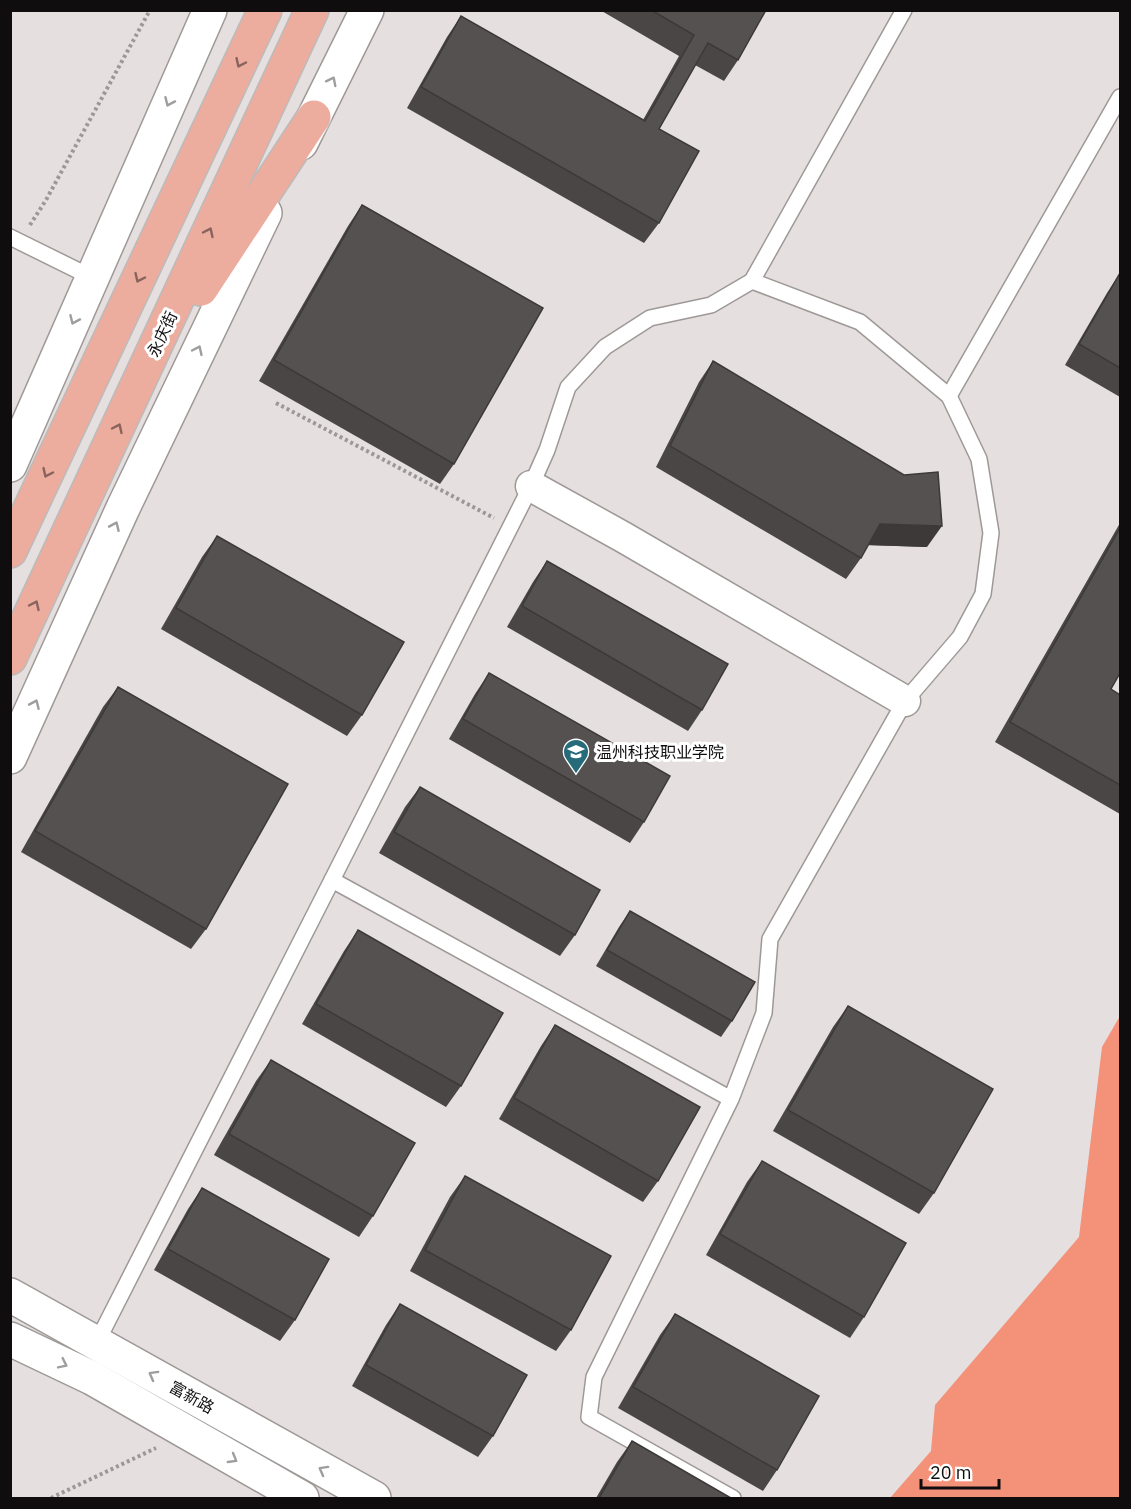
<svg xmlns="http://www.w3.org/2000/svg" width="1131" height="1509" viewBox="0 0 1131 1509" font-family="'IBM Plex Sans','Noto Sans SC',sans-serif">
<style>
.water{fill:#f39179}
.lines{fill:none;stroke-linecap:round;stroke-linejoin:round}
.service-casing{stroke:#9e9997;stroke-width:18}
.minor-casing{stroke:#9e9997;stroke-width:33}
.tertiary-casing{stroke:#9e9997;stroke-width:36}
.secondary-casing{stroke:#9e9997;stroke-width:36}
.primary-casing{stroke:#bcbbbb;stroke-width:36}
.path{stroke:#9c9897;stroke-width:4;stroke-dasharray:3 3;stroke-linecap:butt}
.service{stroke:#fff;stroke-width:15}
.minor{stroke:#fff;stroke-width:30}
.tertiary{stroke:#fff;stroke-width:33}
.secondary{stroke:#fff;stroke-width:33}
.primary{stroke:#ecac9e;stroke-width:33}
.wall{fill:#494645}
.shaded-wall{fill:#3c3938}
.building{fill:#555150;stroke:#3c3938;stroke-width:1.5}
.oneway{stroke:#89645d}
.oneway2{stroke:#9f9e9e}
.labels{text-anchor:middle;stroke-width:6;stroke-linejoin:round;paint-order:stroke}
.street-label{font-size:16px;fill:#0f0d0d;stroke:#fff}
.poi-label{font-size:16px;fill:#0f0d0d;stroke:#fff;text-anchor:start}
</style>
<rect width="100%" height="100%" fill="#e5e0df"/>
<path class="water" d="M1120 1016V1498H890L931 1451 935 1405 1079 1237 1102 1047Z"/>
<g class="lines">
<defs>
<g id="service">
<path d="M10 237 93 278"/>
<path d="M752 281 904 10"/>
<path d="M949 396 1120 97"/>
<path d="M731 1099 332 880 531 486 547 450 568 387 605 347 650 318 711 305 752 281 860 322 949 396 979 459 991 533 983 594 960 637 905 701 770 939 764 1013 731 1099 594 1377 589 1417 733 1498"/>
<path d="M96 1344 332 880"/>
</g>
<path id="minor" d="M531 486 623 537 905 701"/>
<g id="tertiary">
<path d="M10 1295 374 1498"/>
<path d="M10 1339 92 1378 302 1498"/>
</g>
<g id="secondary">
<path d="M301 143 367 10"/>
<path d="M10 465 210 10"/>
<path d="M10 757 123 508 265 213"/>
</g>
<g id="primary">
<path d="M201 289 314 117"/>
<path d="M10 551 265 10"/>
<path d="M10 658 312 10"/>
</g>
</defs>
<use href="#service" class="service-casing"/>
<use href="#minor" class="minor-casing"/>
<use href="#tertiary" class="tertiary-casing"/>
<use href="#secondary" class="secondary-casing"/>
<use href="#primary" class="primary-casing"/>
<g class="path">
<path d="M30 225 46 200 150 10"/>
<path d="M276 403 494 518"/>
<path d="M51 1498 156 1448"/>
</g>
<use href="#service" class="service"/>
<use href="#minor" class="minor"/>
<use href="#tertiary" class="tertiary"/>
<use href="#secondary" class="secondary"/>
<use href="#primary" class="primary"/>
</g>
<g class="wall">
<path d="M600 10H766L738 60 724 81 695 65 659 129V223L644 243 407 108 447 37 461 16 643 120 679 56Z"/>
<path d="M362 205 454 464 440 484 259 381 348 226Z"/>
<path d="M1120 273V397L1065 365 1107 293Z"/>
<path d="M713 361 927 547 868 545 861 558 846 579 656 467 699 382Z"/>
<path d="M1120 523V673L1111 689 1120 695V814L995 742Z"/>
<path d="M217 536 362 715 347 736 161 629 202 557Z"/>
<path d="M547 561 702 710 688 731 507 627 533 582Z"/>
<path d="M489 673 644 822 630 843 449 739 475 694Z"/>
<path d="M118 687 206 929 191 949 21 852 103 707Z"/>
<path d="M420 787 575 935 560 956 379 853 405 807Z"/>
<path d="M630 911 732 1021 721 1037 596 966 619 927Z"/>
<path d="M358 930 461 1086 446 1107 302 1024 344 951Z"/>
<path d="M848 1006 934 1193 919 1214 773 1131 833 1027Z"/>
<path d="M555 1025 658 1181 643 1202 499 1119 541 1046Z"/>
<path d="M271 1060 373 1216 359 1237 214 1155 256 1081Z"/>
<path d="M762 1161 864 1317 850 1338 706 1255 747 1182Z"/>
<path d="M465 1176 571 1330 556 1351 410 1271 450 1197Z"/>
<path d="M202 1188 295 1320 280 1341 154 1270 188 1209Z"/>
<path d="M400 1304 493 1436 478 1457 352 1386 386 1325Z"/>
<path d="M675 1314 777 1470 763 1491 618 1408 660 1335Z"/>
<path d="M632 1441 731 1498H596L617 1462Z"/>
</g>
<path class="shaded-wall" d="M880 524 942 526 927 547 865 545Z"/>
<g class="building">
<path d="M651 10H766L738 60 708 43 659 129 699 151 659 223 421 87 461 16 645 121 694 35Z"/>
<path d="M362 205 543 308 454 464 274 360Z"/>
<path d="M1120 273V368L1079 344Z"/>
<path d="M713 361 904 475 938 472 942 526 880 524 861 558 670 446Z"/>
<path d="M1120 528V673L1111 689 1120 695V785L1010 722Z"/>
<path d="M217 536 404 642 362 715 176 608Z"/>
<path d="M547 561 728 664 702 710 522 606Z"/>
<path d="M489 673 670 776 644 822 463 719Z"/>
<path d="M118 687 288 784 206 929 35 831Z"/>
<path d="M420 787 600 890 575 935 394 832Z"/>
<path d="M630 911 755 982 732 1021 607 950Z"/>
<path d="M358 930 503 1013 461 1086 316 1004Z"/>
<path d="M848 1006 993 1089 934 1193 788 1110Z"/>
<path d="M555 1025 700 1107 658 1181 514 1098Z"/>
<path d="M271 1060 415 1143 373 1216 229 1134Z"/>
<path d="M762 1161 906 1243 864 1317 720 1234Z"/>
<path d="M465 1176 611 1256 571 1330 425 1250Z"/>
<path d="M202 1188 329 1259 295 1320 168 1249Z"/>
<path d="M400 1304 527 1375 493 1436 366 1365Z"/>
<path d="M675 1314 819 1396 777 1470 633 1387Z"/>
<path d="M632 1441 731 1498H599Z"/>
</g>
<defs><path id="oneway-chevron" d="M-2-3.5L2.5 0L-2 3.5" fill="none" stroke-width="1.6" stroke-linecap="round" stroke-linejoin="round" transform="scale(1.5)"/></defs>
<g class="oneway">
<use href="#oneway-chevron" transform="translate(240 63) rotate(115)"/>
<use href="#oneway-chevron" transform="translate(209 232) rotate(-65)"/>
<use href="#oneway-chevron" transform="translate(139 278) rotate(115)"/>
<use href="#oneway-chevron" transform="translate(118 428) rotate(-65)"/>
<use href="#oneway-chevron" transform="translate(47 473) rotate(115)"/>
<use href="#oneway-chevron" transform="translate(35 605) rotate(-65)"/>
</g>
<g class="oneway2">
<use href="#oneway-chevron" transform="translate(332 81) rotate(-63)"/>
<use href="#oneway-chevron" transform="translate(169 102) rotate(114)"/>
<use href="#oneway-chevron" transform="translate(74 320) rotate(114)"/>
<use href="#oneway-chevron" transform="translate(198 350) rotate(-65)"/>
<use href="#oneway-chevron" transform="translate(115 526) rotate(-66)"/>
<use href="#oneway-chevron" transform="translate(35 704) rotate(-66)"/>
<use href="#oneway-chevron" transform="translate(63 1364) rotate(26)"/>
<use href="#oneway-chevron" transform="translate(153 1375) rotate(-151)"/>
<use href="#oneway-chevron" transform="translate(233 1459) rotate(30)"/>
<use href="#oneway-chevron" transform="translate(323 1470) rotate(-151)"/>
</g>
<defs>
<symbol id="university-pin" viewBox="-11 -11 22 30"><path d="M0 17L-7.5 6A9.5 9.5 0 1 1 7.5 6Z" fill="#256b7a" stroke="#fff"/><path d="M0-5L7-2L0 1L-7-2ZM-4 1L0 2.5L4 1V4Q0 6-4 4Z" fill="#fff"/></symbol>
</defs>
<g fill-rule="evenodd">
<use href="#university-pin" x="561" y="737" width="30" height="40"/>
</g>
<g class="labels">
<g class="street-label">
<text transform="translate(162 334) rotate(-65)" y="6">永庆街</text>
<text transform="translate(192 1397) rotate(29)" y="6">富新路</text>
</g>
<g class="poi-label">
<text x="596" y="758">温州科技职业学院</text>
</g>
</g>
<rect width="1131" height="1509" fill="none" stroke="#0f0d0d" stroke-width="24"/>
<path d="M921 1479v9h78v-9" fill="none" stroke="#0f0d0d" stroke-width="3"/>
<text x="930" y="1479" font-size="18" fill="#0f0d0d" stroke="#ffffff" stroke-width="4.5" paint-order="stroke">20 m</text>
</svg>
